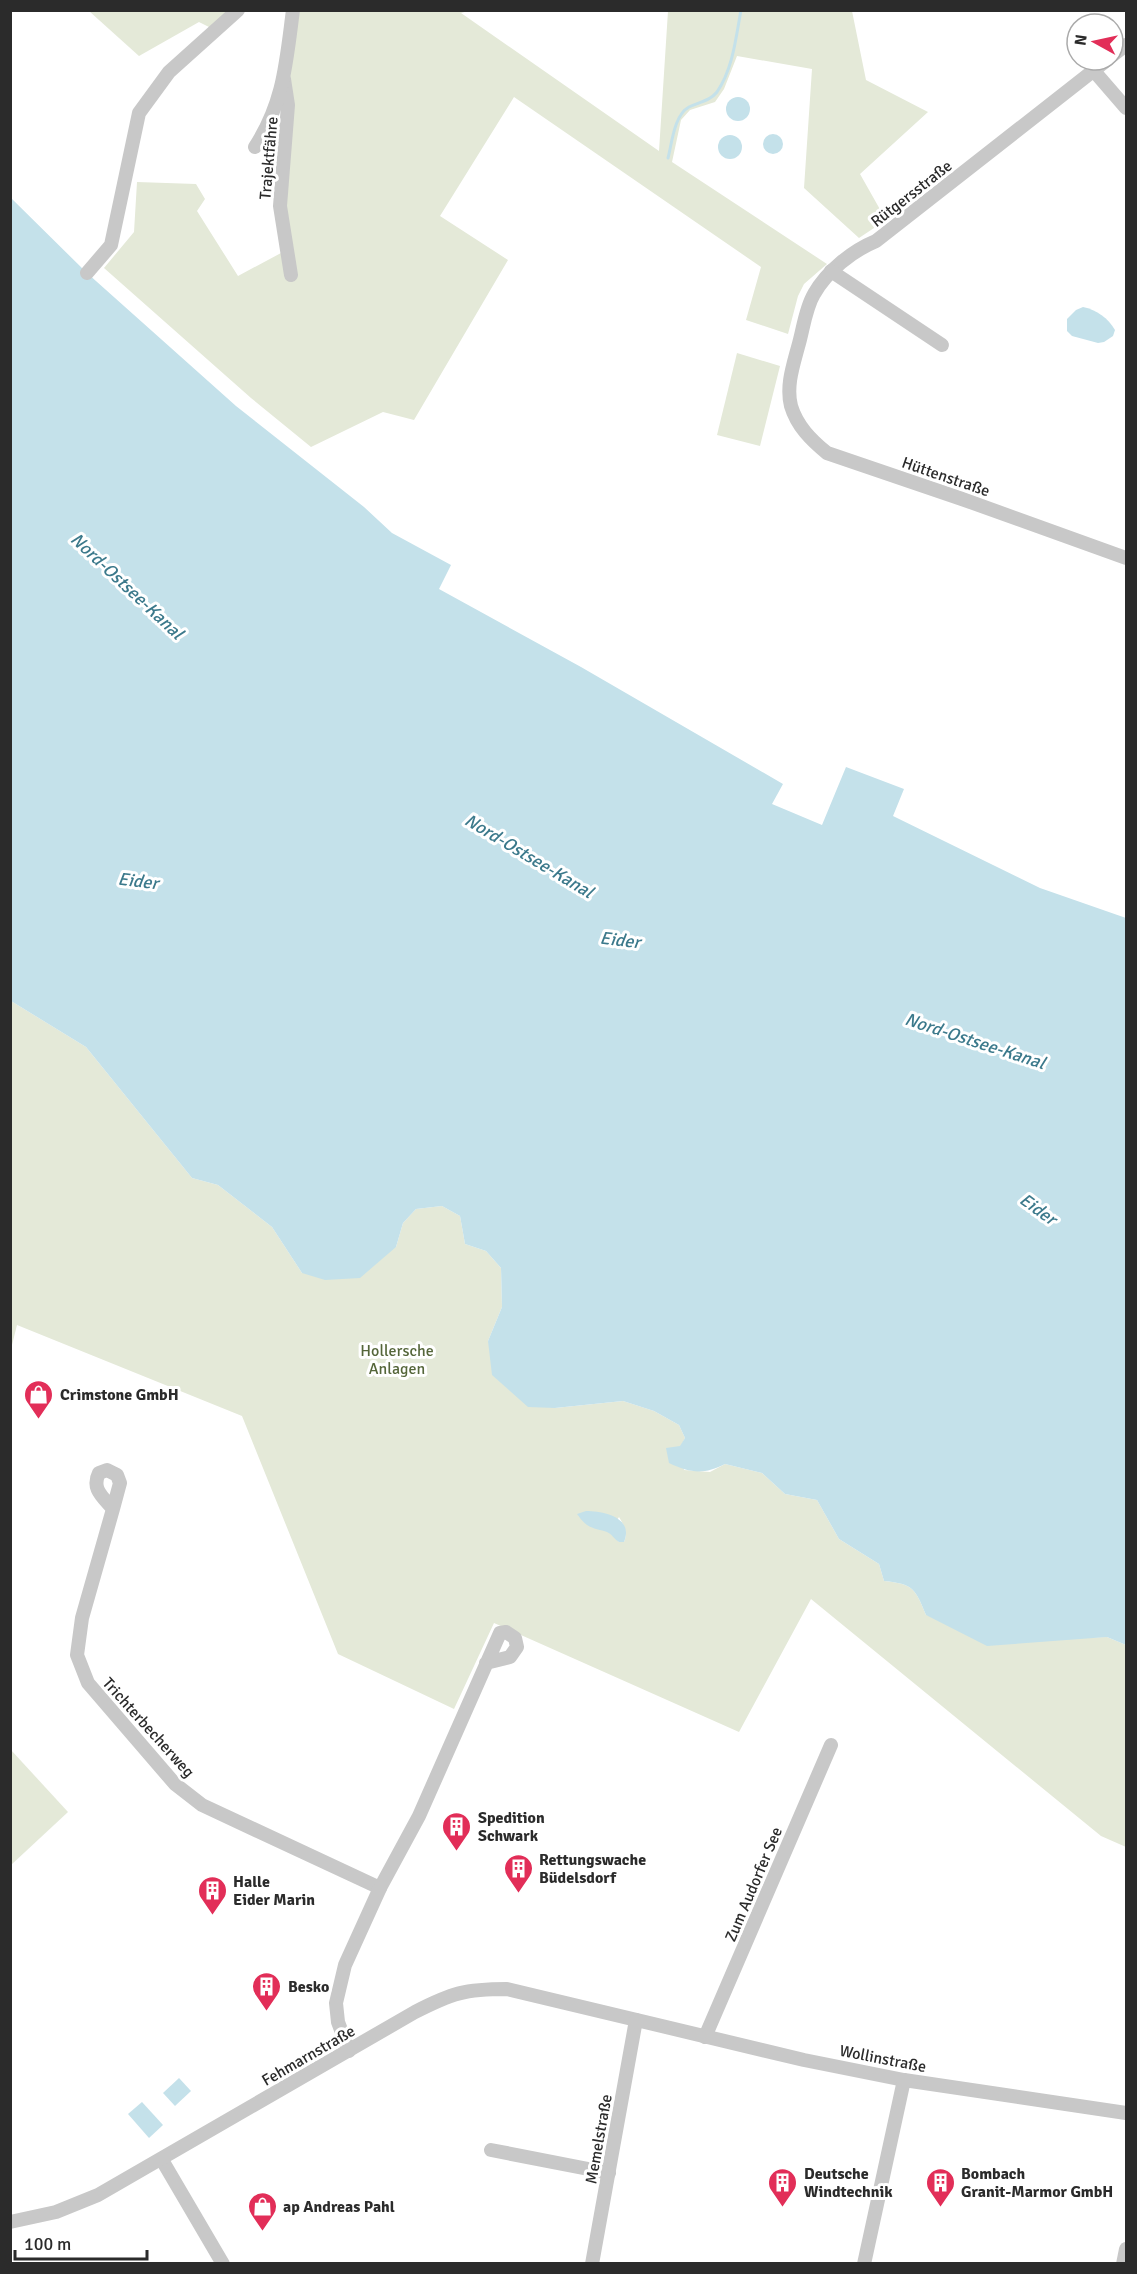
<svg xmlns="http://www.w3.org/2000/svg" width="1137" height="2274" viewBox="0 0 1137 2274" font-family="Signika,sans-serif">
<style>
.green{fill:#e4e9d8;fill-rule:evenodd}
.water{fill:#c4e1ea}
.lines{fill:none;stroke-linecap:round;stroke-linejoin:round}
.stream{stroke:#c4e1ea;stroke-width:3}
.minor{stroke:#c8c8c8;stroke-width:14}
.labels{text-anchor:middle;stroke-width:6;stroke-linejoin:round;paint-order:stroke}
.street-label{font-size:16px;fill:#2b2b2b;stroke:#fff}
.park-label{font-size:16px;fill:#55663a;stroke:#fff}
.poi-label{font-size:16px;font-weight:bold;fill:#2b2b2b;stroke:#fff;text-anchor:start}
.water-label{font-size:18px;font-style:italic;fill:#3b798b;stroke:#fff}
</style>
<rect width="100%" height="100%" fill="#fff"/>
<g class="green">
<path d="M89 11H227L211 28 199 22 139 56Z"/>
<path d="M299 11H468L461 13 659 151 668 11H852L866 80 928 112 860 174 886 220 859 238 804 188 812 69 737 56 724 89 715 102 690 110 681 120 672 162 827 264 804 284 798 296 788 334 746 320 761 267 514 97 440 216 508 260 414 420 383 412 311 447 251 398 104 268 134 232 137 182 196 184 205 199 197 211 238 276 281 253 286 278 284 205 289 79Z"/>
<path d="M737 353 780 366 760 446 717 435Z"/>
<path d="M11 1001 86 1047 192 1178 218 1185 272 1227 302 1273 396 1247 403 1223 416 1209 442 1206 460 1216 465 1244 486 1251 501 1268 502 1307 488 1341 555 1408 623 1401 654 1411 679 1425 685 1438 681 1446 684 1470 710 1472 725 1464 762 1473 785 1494 817 1500 839 1539 879 1564 884 1581C913 1584 915 1588 926 1615L1078 1638 1107 1637 1126 1645V1847L1101 1836 811 1599 739 1732 494 1623 454 1709 338 1654 242 1416 17 1325 11 1349ZM619 1517C624 1525 628 1533 624 1542H619L610 1532Z"/>
<path d="M11 1750 68 1812 11 1865Z"/>
</g>
<g class="water">
<circle cx="738" cy="109" r="12"/>
<circle cx="773" cy="144" r="10"/>
<circle cx="730" cy="147" r="12"/>
<path d="M10 197 87 273 236 406 364 507 392 533 451 565 439 589 581 667 783 784 772 804 822 825 846 767 904 789 893 816 1040 888 1126 918V1645L1107 1637 987 1646 926 1615C915 1588 913 1584 884 1581L879 1564 839 1539 817 1500 785 1494 762 1473 725 1464C704 1475 690 1473 669 1463L666 1448 680 1446 685 1438 679 1425 654 1411 623 1401 555 1408 528 1407 492 1375 488 1341 502 1307 501 1268 486 1251 465 1244 460 1216 442 1206 416 1209 403 1223 396 1247 360 1278 325 1280 302 1273 272 1227 218 1185 192 1178 86 1047 11 1001Z"/>
<path d="M1083 307C1097 310 1108 318 1115 330L1113 336 1104 342 1098 343 1072 336 1067 331V319L1076 310Z"/>
<path d="M586 1511C605 1511 634 1518 624 1542H619C614 1539 612 1534 607 1532 591 1527 588 1529 577 1514Z"/>
<path d="M179 2078 191 2091 175 2106 163 2093Z"/>
<path d="M142 2102 163 2125 149 2138 128 2114Z"/>
</g>
<g class="lines">
<path class="stream" d="M668 158C672 143 674 115 689 107 699 102 710 101 717 92 733 69 736 37 741 10"/>
<g class="minor">
<path d="M1113 55 1126 45"/>
<path d="M1107 60 876 241C852 251 827 271 814 294 805 309 803 331 798 347 793 366 786 386 791 406 797 426 811 440 827 453L962 499 1126 558"/>
<path d="M1094 71 1126 108"/>
<path d="M284 79 288 105 280 206 291 275"/>
<path d="M255 147C284 102 286 63 293 10"/>
<path d="M831 271 942 345"/>
<path d="M87 273 111 245 139 113 169 72 238 10"/>
<path d="M113 1509C103 1497 91 1489 99 1473L107 1470 117 1475 120 1483 113 1509 82 1618 77 1655 88 1683 175 1784 202 1805 380 1888"/>
<path d="M705 2037 831 1745"/>
<path d="M349 2051 338 2022 336 2003 345 1965 380 1888 419 1816 500 1633 506 1632 515 1638 517 1647 510 1657 486 1663"/>
<path d="M491 2150 609 2173"/>
<path d="M162 2160 223 2264"/>
<path d="M10 2222 56 2212 98 2195 415 2012C452 1993 465 1989 507 1989L804 2060 904 2080 1126 2113"/>
<path d="M592 2264 636 2020"/>
<path d="M864 2264 904 2080"/>
<path d="M1123 2264 1126 2249"/>
</g>
</g>
<defs>
<symbol id="shop-pin" viewBox="-11 -11 22 30"><path d="M0 17L-7.5 6A9.5 9.5 0 1 1 7.5 6Z" fill="#e22e58" stroke="#fff"/><path d="M-5-2.5h2.3a2.7 3.5 0 0 1 5.4 0H5L5.5 6h-11ZM-1.5-2.5h3a1.5 2.3 0 0 0-3 0Z" fill="#fff"/></symbol>
<symbol id="building-pin" viewBox="-11 -11 22 30"><path d="M0 17L-7.5 6A9.5 9.5 0 1 1 7.5 6Z" fill="#e22e58" stroke="#fff"/><path d="M-4-6H4V6H1V3H-1V6H-4ZM-2.5-4.3h1.7v1.8h-1.7ZM.8-4.3h1.7v1.8H.8ZM-2.5-1h1.7V.8h-1.7ZM.8-1h1.7V.8H.8Z" fill="#fff"/></symbol>
</defs>
<g fill-rule="evenodd">
<use href="#shop-pin" x="22" y="1378" width="33" height="45"/>
<use href="#building-pin" x="440" y="1810" width="33" height="45"/>
<use href="#building-pin" x="502" y="1852" width="33" height="45"/>
<use href="#building-pin" x="196" y="1874" width="33" height="45"/>
<use href="#building-pin" x="250" y="1970" width="33" height="45"/>
<use href="#building-pin" x="766" y="2166" width="33" height="45"/>
<use href="#building-pin" x="924" y="2166" width="33" height="45"/>
<use href="#shop-pin" x="246" y="2190" width="33" height="45"/>
</g>
<g class="labels">
<g class="street-label">
<text transform="translate(268 158) rotate(-85)" y="6">Trajektfähre</text>
<text transform="translate(911 193) rotate(-38)" y="6">Rütgersstraße</text>
<text transform="translate(946 476) rotate(19)" y="6">Hüttenstraße</text>
<text transform="translate(149 1727) rotate(48)" y="6">Trichterbecherweg</text>
<text transform="translate(753 1884) rotate(-67)" y="6">Zum Audorfer See</text>
<text transform="translate(308 2055) rotate(-30)" y="6">Fehmarnstraße</text>
<text transform="translate(883 2058) rotate(11)" y="6">Wollinstraße</text>
<text transform="translate(598 2139) rotate(-80)" y="6">Memelstraße</text>
</g>
<g class="park-label">
<text x="397" y="1356">Hollersche<tspan x="397" dy="18">Anlagen</tspan></text>
</g>
<g class="poi-label">
<text x="60" y="1400">Crimstone GmbH</text>
<text x="478" y="1823">Spedition<tspan x="478" dy="18">Schwark</tspan></text>
<text x="539" y="1865">Rettungswache<tspan x="539" dy="18">Büdelsdorf</tspan></text>
<text x="233" y="1887">Halle<tspan x="233" dy="18">Eider Marin</tspan></text>
<text x="288" y="1992">Besko</text>
<text x="804" y="2179">Deutsche<tspan x="804" dy="18">Windtechnik</tspan></text>
<text x="961" y="2179">Bombach<tspan x="961" dy="18">Granit-Marmor GmbH</tspan></text>
<text x="283" y="2212">ap Andreas Pahl</text>
</g>
<g class="water-label">
<text transform="translate(127 586) rotate(43)" y="6">Nord-Ostsee-Kanal</text>
<text transform="translate(529 856) rotate(31)" y="6">Nord-Ostsee-Kanal</text>
<text transform="translate(138 881) rotate(7)" y="6">Eider</text>
<text transform="translate(620 940) rotate(7)" y="6">Eider</text>
<text transform="translate(975 1041) rotate(18)" y="6">Nord-Ostsee-Kanal</text>
<text transform="translate(1038 1209) rotate(36)" y="6">Eider</text>
</g>
</g>
<rect width="1137" height="2274" fill="none" stroke="#2b2b2b" stroke-width="24"/>
<g transform="translate(1095 42) rotate(278)"><circle r="28" fill="#ffffff" stroke="#aaaaaa" stroke-width="1.5"/>
<path d="M0-4.5L10 22L0 15L-10 22Z" fill="#e22e58"/>
<text y="-9" font-size="16" font-weight="bold" text-anchor="middle" fill="#2b2b2b">N</text>
</g>
<path d="M15 2250v9h132v-9" fill="none" stroke="#2b2b2b" stroke-width="3"/>
<text x="24" y="2250" font-size="18" fill="#2b2b2b" stroke="#ffffff" stroke-width="4.5" paint-order="stroke">100 m</text>
</svg>
